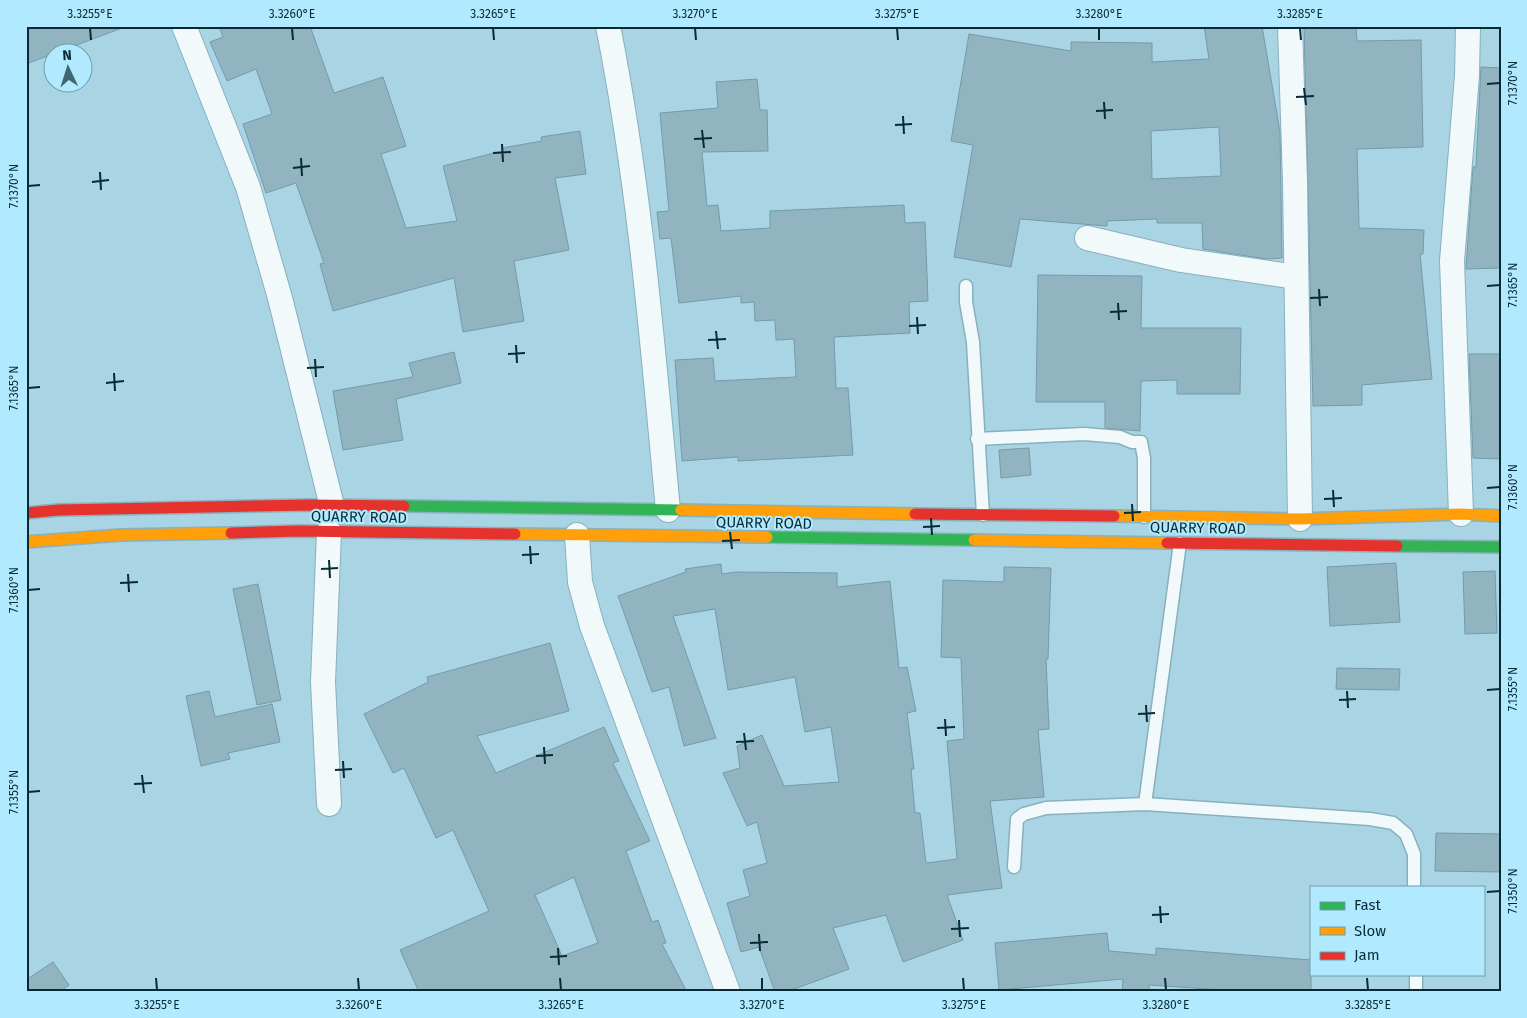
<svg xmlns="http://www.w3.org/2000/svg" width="1527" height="1018" viewBox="0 0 1527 1018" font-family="'Fira Sans',sans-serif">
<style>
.building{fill:#92b4c0;stroke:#719caa;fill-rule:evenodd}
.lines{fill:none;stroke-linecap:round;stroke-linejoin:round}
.lane-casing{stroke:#89b0bd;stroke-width:15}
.street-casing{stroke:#89b0bd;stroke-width:26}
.fast-casing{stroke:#89b0bd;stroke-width:14}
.slow-casing{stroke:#89b0bd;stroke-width:14}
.jam-casing{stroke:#89b0bd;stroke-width:14}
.lane{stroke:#f2f9fb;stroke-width:12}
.street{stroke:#f2f9fb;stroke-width:24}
.fast{stroke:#30b455;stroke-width:11}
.slow{stroke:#ff9f0a;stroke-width:11}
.jam{stroke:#e5322d;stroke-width:11}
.ticks{fill:none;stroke:#082a35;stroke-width:2}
.labels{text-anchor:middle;stroke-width:4;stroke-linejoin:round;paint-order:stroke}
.street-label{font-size:15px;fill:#082a35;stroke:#b1eafe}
.neatline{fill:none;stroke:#082a35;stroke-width:2}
.ticks-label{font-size:12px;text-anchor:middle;fill:#082a35}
</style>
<rect width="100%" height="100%" fill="#a9d4e3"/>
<g class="building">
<path d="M26 26H121L122 28 26 64Z"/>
<path d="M219 26H310L334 93 383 77 406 146 381 154 406 228 457 221 443 166 502 151V148L542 141 541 137 580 131 586 174 555 178 569 250 514 261 524 321 463 332 454 278 333 311 320 264 324 263 296 183 266 193 243 124 272 114 256 69 227 81 210 42 223 37Z"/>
<path d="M1204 26H1262L1280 132 1282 258 1266 259 1203 249 1202 223H1157V219L1107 221V226L1020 219 1011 267 954 257 973 145 951 141 969 34 1071 51V42L1152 43V62L1209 59ZM1219 127 1221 176 1152 179 1151 131Z"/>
<path d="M1304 26H1356L1357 41 1421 40 1423 147 1357 149 1359 228 1424 230 1423 254H1420L1432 379 1362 385V405L1313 406Z"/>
<path d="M1481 67 1501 68V268L1466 269 1473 167H1476Z"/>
<path d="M757 79 760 110H767L768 151 702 152 707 206 718 205 721 231 770 228V211L904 205 905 223 925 222 928 301 909 302 910 333 834 337 836 388H848L853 455 738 461V457L682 461 675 360 713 358 715 381 796 377 794 339 776 340 775 320 755 321 754 302 741 303V296L679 303 671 238 660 239 657 212 669 211 660 113 718 108 716 82Z"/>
<path d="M1038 275 1142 276 1141 328H1241L1240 394H1177V380L1141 381 1140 431 1105 428V402H1036Z"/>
<path d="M454 352 461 383 396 399 403 440 343 450 333 391 413 377 409 363Z"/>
<path d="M1469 354H1501V459L1473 458Z"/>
<path d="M1029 448 1031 475 1001 478 999 450Z"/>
<path d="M1396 563 1400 622 1330 626 1327 567Z"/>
<path d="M721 564 722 574 736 572 837 573V587L890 581 899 668 907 667 916 711 907 713 914 769H911L915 813H920L926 863 957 859 947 741 964 739 961 658 941 657 943 580 1004 582V567L1051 568 1048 659H1046L1049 729 1038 730 1044 797 990 801 1002 888 947 895 963 940 903 962 886 915 833 928 849 969 786 992H775L759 947 741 952 727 903 750 896 743 870 767 863 757 822 747 826 723 773 740 768 737 746 762 735 784 786 839 782 831 727 805 732 795 677 728 690 715 609 673 616 716 738 684 746 669 687 652 692 618 596 686 572 685 569Z"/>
<path d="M1495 571 1497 633 1465 634 1463 572Z"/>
<path d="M258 584 281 700 257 705 233 589Z"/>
<path d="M550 643 569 711 477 736 496 773 604 727 619 761 613 763 650 841 626 851 652 922 658 920 666 943 662 944 687 992H419L400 950 489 911 453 830 436 838 404 768 393 773 364 714 428 682 427 677ZM574 877 598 943 562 956 535 895Z"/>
<path d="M1337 668 1400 669 1399 690 1336 689Z"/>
<path d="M209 691 215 717 272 704 280 742 228 753 230 759 201 766 186 696Z"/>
<path d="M1436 833 1501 834V872L1435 871Z"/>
<path d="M1107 933 1109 951 1156 955V948L1311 960V992H1252L1149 985V992H1122L1123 979 999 990 995 943Z"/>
<path d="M53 962 69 985 59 992H26V980Z"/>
</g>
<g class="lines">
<defs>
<g id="lane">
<path d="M966 286V302L973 342 983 515"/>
<path d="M977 439 1084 434 1120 437 1132 442H1141L1144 458V517"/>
<path d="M1145 804 1180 543"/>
<path d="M1014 867 1017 819 1024 814 1046 808 1145 804 1370 819 1393 823 1406 834 1414 854V887"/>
<path d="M1416 974V992"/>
</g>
<g id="street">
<path d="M184 26 248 187 280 298 332 506"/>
<path d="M608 26C640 186 653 349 668 510"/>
<path d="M1290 26 1295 181 1300 519"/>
<path d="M1087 238 1181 260 1296 277"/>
<path d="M1461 514 1452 261 1467 76 1468 26"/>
<path d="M577 535 580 582 592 626 728 992"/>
<path d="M329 804 323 682 329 532"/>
</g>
<g id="fast">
<path d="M404 506 681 510"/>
<path d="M767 537 974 540"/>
<path d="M1397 546 1501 547"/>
</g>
<g id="slow">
<path d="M681 510 915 514"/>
<path d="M1114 516 1300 519 1461 514 1501 516"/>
<path d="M515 534 767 537"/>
<path d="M974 540 1167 543"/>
<path d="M26 542 121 535 231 533"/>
</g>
<g id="jam">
<path d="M26 513 59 510 310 505 404 506"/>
<path d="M915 514 1114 516"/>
<path d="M231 533 298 531 515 534"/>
<path d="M1167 543 1397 546"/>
</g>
</defs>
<use href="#lane" class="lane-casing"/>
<use href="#street" class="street-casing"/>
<use href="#fast" class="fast-casing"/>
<use href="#slow" class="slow-casing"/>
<use href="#jam" class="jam-casing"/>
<use href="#lane" class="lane"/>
<use href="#street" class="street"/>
<use href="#fast" class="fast"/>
<use href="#slow" class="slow"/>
<use href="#jam" class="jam"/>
</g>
<path class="ticks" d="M90 28 91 40M292 28 293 40M493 28 494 40M695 28 696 40M897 28 898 40M1099 28V40M1300 28 1301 40M1487 84 1500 83M1304 88 1306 105M1296 97 1314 96M1104 102 1105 119M1096 111 1113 110M903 116 904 134M895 125 912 124M702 130 704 148M694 139 712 138M502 144 503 162M493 153 511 152M301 158 302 176M293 168 310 166M100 172 101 190M92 182 109 180M28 186 40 185M1487 286 1500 285M1319 289 1320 306M1310 298 1328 297M1118 303 1119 320M1110 312 1127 311M917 317 918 334M909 326 926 325M716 331 718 349M708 340 726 339M516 345 517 363M508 354 525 353M315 359 316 377M307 368 324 367M114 373 115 391M106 383 124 381M28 388 40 387M1487 488 1500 487M1333 490 1334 507M1324 499 1342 498M1132 504 1133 521M1124 513 1141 512M931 518 932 535M923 527 940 526M730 532 732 549M722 541 740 540M530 546 531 564M522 555 539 554M329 560 330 578M321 569 338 568M128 574 129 592M120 583 138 582M28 590 40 589M1487 690 1500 689M1347 691 1348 708M1339 700 1356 699M1146 705 1147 722M1138 714 1155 713M945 719 946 736M937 728 955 727M744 733 746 750M736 742 754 741M544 747 545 764M536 756 553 755M343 761 344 778M335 770 352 769M142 775 144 793M134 784 152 783M28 792 40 791M1487 892 1500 891M1160 906 1161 923M1152 915 1169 914M959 920 960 937M951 929 969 928M759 934 760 951M750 943 768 942M558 948 559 965M550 957 567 956M156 978 157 990M358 978 359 990M560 978 561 990M762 978V990M963 978 964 990M1165 978 1166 990M1367 978 1368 990"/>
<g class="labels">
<g class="street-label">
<text transform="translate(359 517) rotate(1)" y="5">QUARRY ROAD</text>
<text transform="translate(764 523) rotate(1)" y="5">QUARRY ROAD</text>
<text transform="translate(1198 528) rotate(1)" y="5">QUARRY ROAD</text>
</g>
</g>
<rect width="1527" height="1018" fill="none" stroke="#b1eafe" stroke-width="55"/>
<rect x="1310" y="886" width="175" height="90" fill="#b1eafe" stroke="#6d9dae"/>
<rect x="1320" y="902" width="25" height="8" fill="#30b455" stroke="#6d9dae"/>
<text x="1354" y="910" font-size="15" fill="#082a35">Fast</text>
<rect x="1320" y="927" width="25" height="8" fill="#ff9f0a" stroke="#6d9dae"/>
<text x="1354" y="936" font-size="15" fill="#082a35">Slow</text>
<rect x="1320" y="952" width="25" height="8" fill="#e5322d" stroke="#6d9dae"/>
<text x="1354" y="960" font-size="15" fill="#082a35">Jam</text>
<g transform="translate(68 68) rotate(356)"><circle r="24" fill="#b1eafe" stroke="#6d9dae"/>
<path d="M0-4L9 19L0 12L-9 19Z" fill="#406672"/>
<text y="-8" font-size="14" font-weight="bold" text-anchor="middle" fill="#082a35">N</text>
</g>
<rect x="28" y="28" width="1472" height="962" class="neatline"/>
<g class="ticks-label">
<text x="90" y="18">3.3255°E</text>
<text x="292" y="18">3.3260°E</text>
<text x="493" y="18">3.3265°E</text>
<text x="695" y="18">3.3270°E</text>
<text x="897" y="18">3.3275°E</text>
<text x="1099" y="18">3.3280°E</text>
<text x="1300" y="18">3.3285°E</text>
<text transform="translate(1513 83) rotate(-90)" y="4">7.1370°N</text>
<text transform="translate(14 186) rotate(-90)" y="4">7.1370°N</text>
<text transform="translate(1513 285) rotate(-90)" y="4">7.1365°N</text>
<text transform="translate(14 388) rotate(-90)" y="4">7.1365°N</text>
<text transform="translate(1513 487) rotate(-90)" y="4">7.1360°N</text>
<text transform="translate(14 590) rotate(-90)" y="4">7.1360°N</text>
<text transform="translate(1513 689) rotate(-90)" y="4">7.1355°N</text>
<text transform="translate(14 792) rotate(-90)" y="4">7.1355°N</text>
<text transform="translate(1513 891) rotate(-90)" y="4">7.1350°N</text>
<text x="157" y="1009">3.3255°E</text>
<text x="359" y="1009">3.3260°E</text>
<text x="561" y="1009">3.3265°E</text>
<text x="762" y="1009">3.3270°E</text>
<text x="964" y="1009">3.3275°E</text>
<text x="1166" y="1009">3.3280°E</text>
<text x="1368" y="1009">3.3285°E</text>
</g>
</svg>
